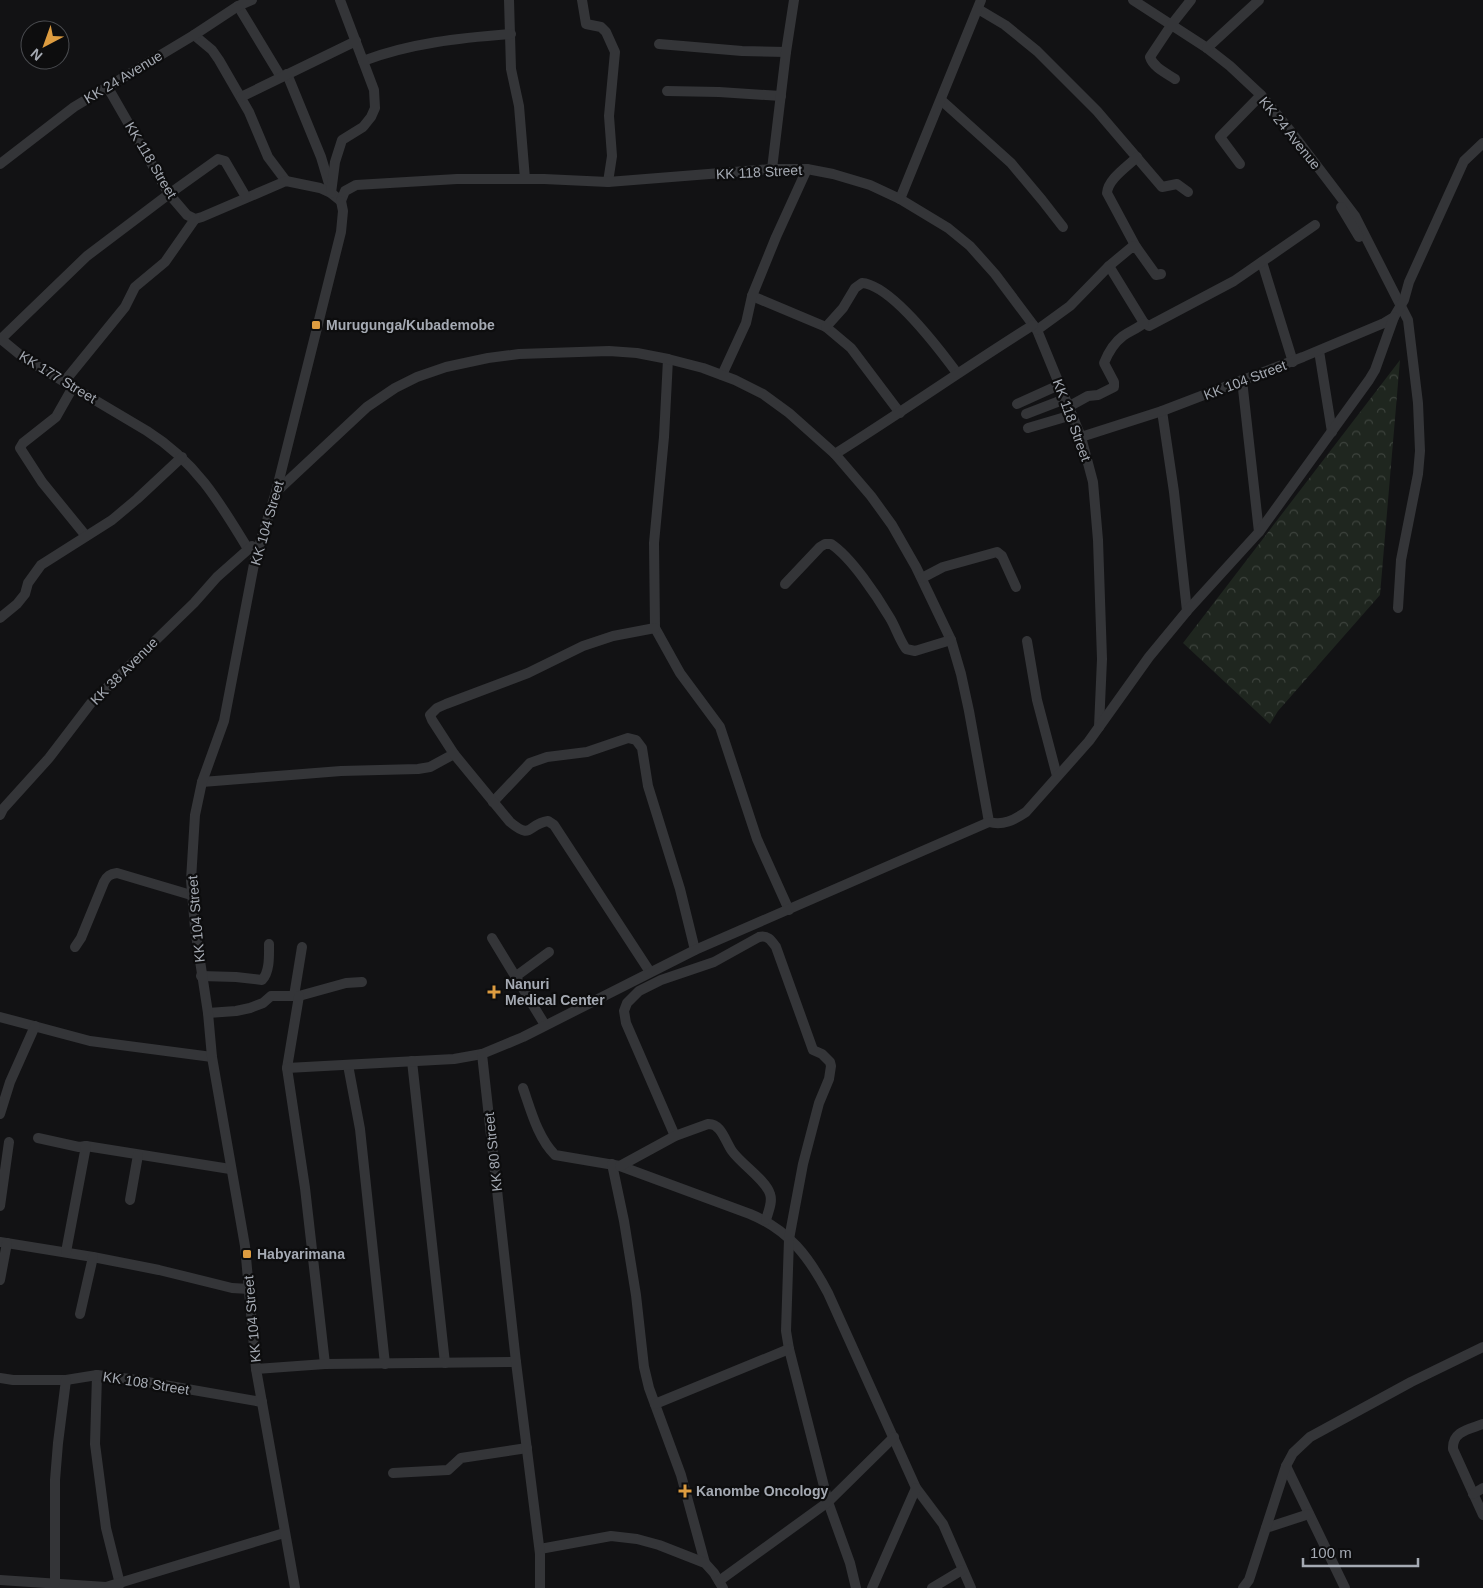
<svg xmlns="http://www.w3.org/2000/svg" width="1483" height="1588" viewBox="0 0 1483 1588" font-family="Helvetica,sans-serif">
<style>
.forest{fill:url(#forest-crowns)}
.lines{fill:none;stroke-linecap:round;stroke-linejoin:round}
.minor{stroke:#343538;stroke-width:10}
.poi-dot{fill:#dd9c40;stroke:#0d0d0e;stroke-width:2}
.labels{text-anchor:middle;stroke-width:4.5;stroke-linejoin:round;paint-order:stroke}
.street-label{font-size:14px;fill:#a5aab3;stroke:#0d0d0e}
.poi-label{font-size:14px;font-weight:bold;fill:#a5aab3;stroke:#0d0d0e;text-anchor:start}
</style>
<defs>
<pattern id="forest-crowns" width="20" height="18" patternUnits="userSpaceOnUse" patternTransform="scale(1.25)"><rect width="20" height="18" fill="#1f261f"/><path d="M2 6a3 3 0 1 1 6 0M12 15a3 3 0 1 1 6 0" fill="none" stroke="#3d433d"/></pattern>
</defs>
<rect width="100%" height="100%" fill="#121214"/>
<path class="forest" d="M1400 360 1380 595 1278 711 1270 724 1183 643Z"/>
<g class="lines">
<g class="minor">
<path d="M509 0 511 69 519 106 525 179"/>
<path d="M582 0 586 24 601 27 606 32 615 52 609 116 612 156 608 182"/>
<path d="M1133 0 1207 48 1230 66 1261 95 1292 133 1355 216 1408 320 1418 403 1420 451 1418 474 1401 560 1398 608"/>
<path d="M238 6 281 77"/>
<path d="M978 9 1005 25 1037 51 1097 111 1162 187 1177 184 1188 192"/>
<path d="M194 35 212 50 219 60 249 112 268 157 286 181"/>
<path d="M659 44 742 51 786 52"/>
<path d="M1207 48 1259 0"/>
<path d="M363 61C410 43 460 38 511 34"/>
<path d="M287 74 321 157 330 187"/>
<path d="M1175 79C1166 73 1153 67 1150 57L1172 24 1191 0"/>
<path d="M107 86 169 194 187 215 195 219 202 217 286 181 320 188 331 193 341 201"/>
<path d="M667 91 719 92 781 96"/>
<path d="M241 97 356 41"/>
<path d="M941 100 1011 163 1042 200 1063 227"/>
<path d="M0 164 74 107 194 35 238 6 252 0"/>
<path d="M1240 164 1220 137 1261 95"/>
<path d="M772 169 786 52 794 0"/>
<path d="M331 193 335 162 342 140 363 127 371 117 375 108 374 90 340 0"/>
<path d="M246 197 225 161 218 159 169 194 87 256 1 339 24 358 147 431C196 462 219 501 248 549"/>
<path d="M900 199 981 0"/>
<path d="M341 201 345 191 356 185 457 179H544L608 182 772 169H807L833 174 870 185 900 199 948 228 970 246 995 274 1037 330 1081 437 1093 482 1098 540 1102 659 1099 727"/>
<path d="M1341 207 1359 237"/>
<path d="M1136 247 1107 193C1108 179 1127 167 1137 157"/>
<path d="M1262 262 1293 362"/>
<path d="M1109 266 1144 323 1149 326 1234 281 1315 225"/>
<path d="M752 296 826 327 851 348 900 413"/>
<path d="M826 327 843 308 855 288 862 283C891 285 940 350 957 373"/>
<path d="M1037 330 1070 306 1109 266 1133 246 1136 247 1156 275 1161 274"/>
<path d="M1319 351 1332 432"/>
<path d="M668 359 664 437 654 543 655 628 680 673 720 727 757 839 789 910"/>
<path d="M722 375 746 323 752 296 776 237 807 169"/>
<path d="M1242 380 1259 532"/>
<path d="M64 382 125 307 135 287 165 262 195 219"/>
<path d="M73 387 56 417 23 443 20 448 42 482 86 536"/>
<path d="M1017 404 1059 385"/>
<path d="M1068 407 1088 396 1098 395 1114 387V382L1104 363C1108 353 1115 342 1123 336 1130 331 1137 329 1144 323"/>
<path d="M1162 411 1174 492 1187 611"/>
<path d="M1026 414 1065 399"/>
<path d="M1028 428 1072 415"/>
<path d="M1081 437 1162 411 1303 357 1384 323 1394 317 1404 300 1409 282 1464 161 1483 143"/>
<path d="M835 454C902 412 966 367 1033 325"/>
<path d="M276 492 367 407 395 388 417 377 446 367 488 358 519 354 609 351 637 353 668 359 703 368 735 380 763 394 789 413 835 454 871 496 892 525 916 567 951 640 961 674 969 711 989 822"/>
<path d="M922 578 943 567 997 552 1002 556 1016 587"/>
<path d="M785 584 820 547 825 544H831C851 557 877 596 890 618 896 628 899 639 906 649L915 651 951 640"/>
<path d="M0 618 17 604 25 594 28 583 41 565 112 520 137 499 182 457"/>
<path d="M1027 641 1037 700 1057 776"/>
<path d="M202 782 341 771 418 769 430 767 454 754"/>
<path d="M493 802 530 763 547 757 587 752 628 738 636 740 642 748 648 786 680 889 695 950"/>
<path d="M0 815 3 809 49 758 91 703 194 603 217 577 252 546"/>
<path d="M492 938 545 1025"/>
<path d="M75 947 81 938 104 882C107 876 110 874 117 873L191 895"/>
<path d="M650 972 554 825 548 821C527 824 533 841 510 822L454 754 432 720 430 715 437 708 446 704 528 673 583 646 613 636 655 628"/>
<path d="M201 976 236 977 262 980C270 972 269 955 269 944"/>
<path d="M515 977 549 952"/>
<path d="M294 996 302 947"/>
<path d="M208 1013 236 1011 250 1008 263 1003 271 996H299L346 983 362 982"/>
<path d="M0 1017 90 1041 212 1057"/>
<path d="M412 1061 445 1363"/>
<path d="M348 1065 360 1129 385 1364"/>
<path d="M287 1068 299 996"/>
<path d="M523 1088C531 1111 538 1138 555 1155L620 1166 750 1214C789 1230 809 1257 828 1293L916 1488 943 1524 971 1588"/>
<path d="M0 1114 10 1082 35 1026"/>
<path d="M675 1136 626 1023 624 1011 627 1003 639 991 661 980 714 962 759 937C768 935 771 940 776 947L813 1050 822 1054 830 1062 831 1066 829 1079 819 1103 803 1164 789 1239 786 1331 789 1349 828 1502 850 1563 856 1588"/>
<path d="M38 1138 79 1147 86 1146 230 1169"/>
<path d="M612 1164 624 1221 636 1295 644 1367 649 1388 681 1475 705 1563"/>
<path d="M620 1166 675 1136 708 1124C721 1123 725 1141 732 1151 741 1164 766 1180 770 1194 773 1202 768 1212 766 1220"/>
<path d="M130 1200 138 1155"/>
<path d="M0 1206 9 1142"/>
<path d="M0 1242 93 1257 159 1270 232 1288 249 1289"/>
<path d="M66 1252 86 1146"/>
<path d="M0 1280 7 1243"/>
<path d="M80 1314 93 1257"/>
<path d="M325 1364 305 1188 287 1068 454 1059 482 1054"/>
<path d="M256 1369 325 1364 516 1362"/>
<path d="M97 1375 95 1444 106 1528 120 1584"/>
<path d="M0 1378 13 1380H66L97 1375 130 1379 262 1402"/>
<path d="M655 1404 789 1349"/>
<path d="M1483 1424C1470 1429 1452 1431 1453 1449L1483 1515"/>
<path d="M1286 1466 1345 1588"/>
<path d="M393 1473 448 1470 461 1458 527 1448"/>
<path d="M1473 1494 1483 1488"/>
<path d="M1266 1528 1309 1514"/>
<path d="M540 1549 611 1536 637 1539 659 1545 705 1563 714 1573 723 1588"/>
<path d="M0 1580 106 1587 284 1533"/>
<path d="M719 1581 828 1502 894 1437"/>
<path d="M55 1583V1480L58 1443 66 1380"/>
<path d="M295 1588 256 1369 245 1246 212 1057 208 1013 195 928 191 880 195 815 202 782 224 721 255 559 276 492 341 232 343 211 341 201"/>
<path d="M540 1588V1554L516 1362 482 1054 523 1037 695 950 989 822C1003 826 1014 820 1026 812L1089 741 1149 657 1187 611 1259 532 1369 380 1375 370 1394 317"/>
<path d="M872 1588 916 1488"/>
<path d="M932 1588 962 1570"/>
<path d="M1243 1588 1249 1580 1286 1466 1293 1453 1310 1437 1411 1382 1483 1347"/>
</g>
</g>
<g class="poi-dot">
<rect x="311" y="320" width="10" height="10" rx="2.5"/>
<path d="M491.5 984.5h5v5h5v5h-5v5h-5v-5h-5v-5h5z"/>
<rect x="242" y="1249" width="10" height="10" rx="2.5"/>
<path d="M682.5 1483.5h5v5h5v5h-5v5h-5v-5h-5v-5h5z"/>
</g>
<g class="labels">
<g class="street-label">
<text transform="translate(123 77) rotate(-31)" y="5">KK 24 Avenue</text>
<text transform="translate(1290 133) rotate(51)" y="5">KK 24 Avenue</text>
<text transform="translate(151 160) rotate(59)" y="5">KK 118 Street</text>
<text transform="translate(759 172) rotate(-3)" y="5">KK 118 Street</text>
<text transform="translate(58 377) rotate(31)" y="5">KK 177 Street</text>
<text transform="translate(1245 380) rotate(-21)" y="5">KK 104 Street</text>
<text transform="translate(1072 420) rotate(70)" y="5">KK 118 Street</text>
<text transform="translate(267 523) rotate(-74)" y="5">KK 104 Street</text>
<text transform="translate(124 671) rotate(-45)" y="5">KK 38 Avenue</text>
<text transform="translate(196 919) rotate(-95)" y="5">KK 104 Street</text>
<text transform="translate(493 1152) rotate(-96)" y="5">KK 80 Street</text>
<text transform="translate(252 1319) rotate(-95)" y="5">KK 104 Street</text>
<text transform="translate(146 1383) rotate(9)" y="5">KK 108 Street</text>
</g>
<g class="poi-label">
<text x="326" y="330">Murugunga/Kubademobe</text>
<text x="505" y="989">Nanuri<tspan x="505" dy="16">Medical Center</tspan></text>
<text x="257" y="1259">Habyarimana</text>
<text x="696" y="1496">Kanombe Oncology</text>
</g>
</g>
<g transform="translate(45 45) rotate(221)"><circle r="24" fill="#0d0d0e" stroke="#4a4c50"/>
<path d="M0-4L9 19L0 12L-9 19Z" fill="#dd9c40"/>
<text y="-8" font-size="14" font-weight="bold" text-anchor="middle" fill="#a5aab3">N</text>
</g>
<path d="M1303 1558v8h115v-8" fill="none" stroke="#a5aab3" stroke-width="2.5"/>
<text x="1310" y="1558" font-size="15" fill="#a5aab3" stroke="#0d0d0e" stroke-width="4" paint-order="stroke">100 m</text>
</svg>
